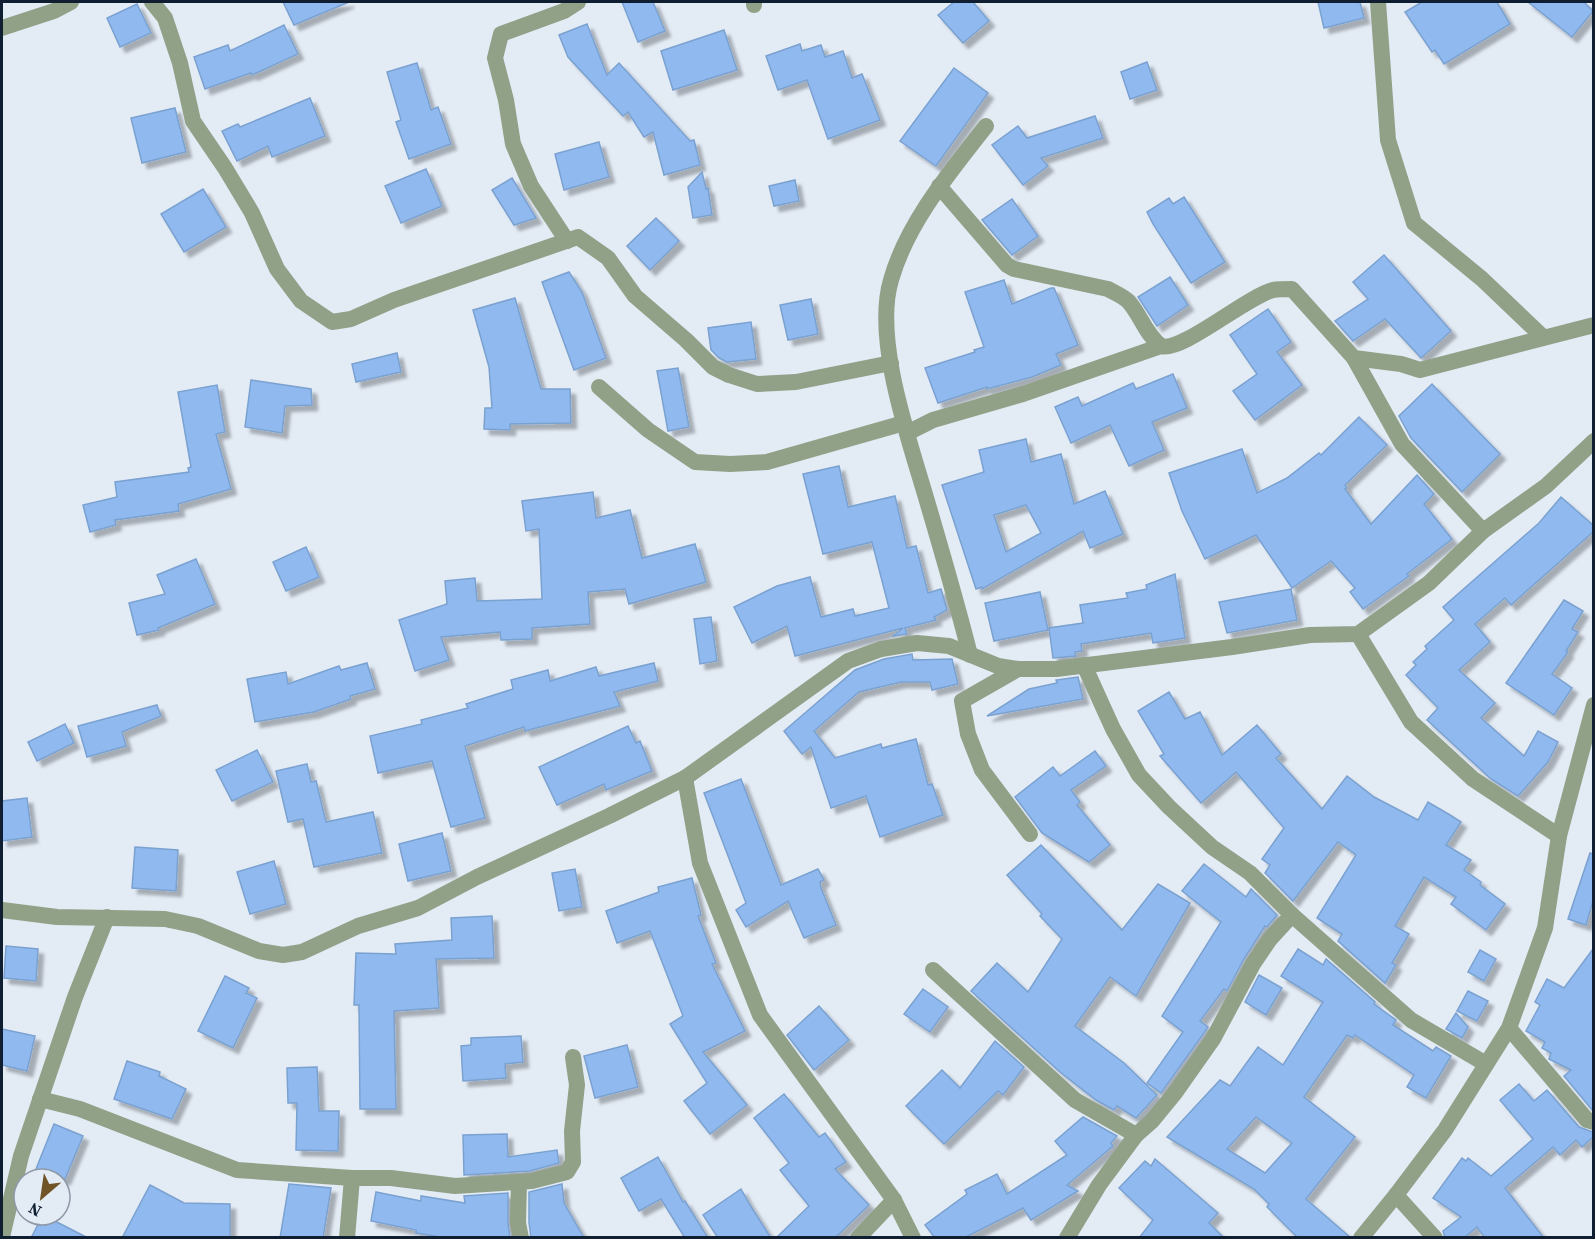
<svg xmlns="http://www.w3.org/2000/svg" width="1595" height="1239" viewBox="0 0 1595 1239" font-family="'Source Serif 4',serif">
<style>
.building{fill:#90baef;stroke:#7aa1d0;stroke-width:1.5;fill-rule:evenodd;filter:url(#shadow)}
.lines{fill:none;stroke-linecap:round;stroke-linejoin:round}
.minor{stroke:#91a188;stroke-width:16}
</style>
<defs>
<filter id="shadow"><feDropShadow dx="5.5" dy="5.5" stdDeviation="1.5" flood-color="#0004"/></filter>
</defs>
<rect width="100%" height="100%" fill="#e3ebf5"/>
<g class="building">
<path d="M283 2H349L294 25Z"/>
<path d="M622 2H653L665 31 638 42Z"/>
<path d="M954 2H973L989 21 963 43 938 15Z"/>
<path d="M1318 2H1360L1364 18 1324 28Z"/>
<path d="M1422 2H1497L1510 24 1444 64 1435 50 1432 52 1405 12Z"/>
<path d="M1528 2H1584L1593 11 1572 37Z"/>
<path d="M137 4 151 33 120 47 107 18Z"/>
<path d="M587 24 607 75 619 63 690 141 694 140 700 165 664 175 653 132 644 137 628 112 623 116 568 57 559 35Z"/>
<path d="M284 25 298 54 252 75 251 73 205 89 194 57 228 45 230 51Z"/>
<path d="M724 30 737 70 673 90 661 51Z"/>
<path d="M800 44 802 51 821 45 825 57 843 51 852 78 862 74 880 120 828 139 807 80 778 90 766 56Z"/>
<path d="M1147 62 1157 90 1130 99 1121 72Z"/>
<path d="M417 63 431 110 438 107 451 144 409 159 396 122 401 120 387 72Z"/>
<path d="M954 68 988 93 936 166 900 141Z"/>
<path d="M310 98 325 136 272 157 268 146 237 161 222 131 238 124 240 127Z"/>
<path d="M175 108 186 152 142 163 131 118Z"/>
<path d="M1095 116 1103 138 1041 158 1048 166 1023 185 992 145 1018 126 1027 138Z"/>
<path d="M599 142 609 177 564 190 555 154Z"/>
<path d="M426 169 442 206 401 223 385 186Z"/>
<path d="M702 172 706 189 708 188 712 215 693 218 688 187Z"/>
<path d="M512 178 536 218 514 225 492 190Z"/>
<path d="M795 180 799 201 774 206 769 186Z"/>
<path d="M203 189 226 227 184 252 161 214Z"/>
<path d="M1184 197 1225 262 1191 283 1153 224 1147 212 1169 198 1173 204Z"/>
<path d="M1012 199 1038 236 1012 255 982 220Z"/>
<path d="M656 218 679 241 650 270 627 246Z"/>
<path d="M1384 255 1451 331 1421 358 1385 319 1353 341 1335 321 1368 299 1353 282Z"/>
<path d="M569 272 582 292 606 358 574 370 542 282Z"/>
<path d="M1170 277 1188 305 1157 326 1138 297Z"/>
<path d="M1004 280 1012 304 1051 288H1054L1078 345 1056 354 1061 365 1032 377 987 389V387L938 403 925 368 975 352 974 350 984 347 965 292Z"/>
<path d="M515 298 541 389H570L571 423 510 424V430L484 429 485 408H492L489 367 473 310Z"/>
<path d="M811 299 818 334 788 340 780 305Z"/>
<path d="M1268 309 1291 342 1277 352 1302 385 1255 420 1233 391 1257 374 1230 335Z"/>
<path d="M751 322 756 359 727 362 719 358 711 350 708 328Z"/>
<path d="M397 353 401 372 356 382 352 364Z"/>
<path d="M678 368 689 427 668 431 657 371Z"/>
<path d="M1173 374 1187 408 1152 422 1164 450 1129 466 1110 425 1071 443 1055 407 1078 397 1082 406 1133 383 1136 389Z"/>
<path d="M251 380 311 389 312 405 285 406 282 433 245 427Z"/>
<path d="M1432 384 1500 454 1462 492 1411 438 1399 416Z"/>
<path d="M217 385 225 432 216 434 231 489 178 504 179 511 115 520 116 525 90 532 83 505 117 497 115 482 189 472 188 468 191 467 178 392Z"/>
<path d="M1359 417 1387 445 1345 485 1347 488 1345 489 1371 524 1417 475 1434 494 1424 504 1452 539 1407 574 1409 576 1363 609 1350 592 1355 588 1331 561 1292 588 1256 535 1205 559 1182 511 1169 473 1242 449 1257 493 1287 478 1319 453 1321 455Z"/>
<path d="M1026 439 1031 462 1061 454 1074 504 1105 491 1123 534 1090 548 1083 531 982 589V587L976 589 942 485 984 472 979 450ZM1026 505 1041 533 1006 552 994 515Z"/>
<path d="M839 466 848 507 895 496 907 548 916 546 928 593 941 589 947 610 934 617 936 620 905 628 907 634 893 636 903 628 795 656 787 626 752 643 734 607 777 586 810 577 821 617 853 609 855 616 889 608 872 542 823 554 803 474Z"/>
<path d="M593 492 596 518 630 510 642 558 695 544 706 582 629 604 625 589 588 592 590 624 532 628V639L501 640 500 632 441 637 449 660 415 671 399 620 447 604 445 581 475 578 477 601 542 599 539 529 526 531 522 501Z"/>
<path d="M1561 497 1593 525V532L1511 605 1505 598 1475 624 1490 642 1459 670 1495 703 1481 718 1524 756 1538 731 1558 742 1548 762 1518 796 1491 779 1427 720 1438 708 1406 675 1416 665 1413 662 1427 649 1425 646 1454 620 1443 607 1539 523Z"/>
<path d="M306 547 319 577 286 591 273 562Z"/>
<path d="M196 559 215 604 158 628 159 630 137 635 129 603 165 594 157 575Z"/>
<path d="M1175 574 1185 638 1153 643 1151 633 1081 644 1082 651 1075 652 1076 656 1053 658 1049 628 1083 623 1080 605 1128 598 1126 593 1147 589 1146 585Z"/>
<path d="M1291 589 1297 620 1227 633 1219 602Z"/>
<path d="M1040 592 1048 630 994 641 985 603Z"/>
<path d="M1564 600 1583 611 1572 629 1578 632 1566 651 1568 652 1552 674 1572 688 1554 715 1506 683Z"/>
<path d="M711 617 717 661 700 664 694 619Z"/>
<path d="M912 654 913 660 952 659 958 684 932 690 930 682H901L859 692 814 731 835 758 881 744 882 748 916 739 928 785 932 784 943 815 880 837 866 796 831 808 811 747 802 754 784 731 855 670 884 659Z"/>
<path d="M367 663 375 689 350 696 351 699 314 712 255 722 247 679 286 672 288 684 339 666 341 670Z"/>
<path d="M654 663 658 681 614 692 620 706 525 731 524 727 465 746 485 818 451 827 432 761 378 773 370 736 422 724 421 720 468 708 466 704 513 689 511 680 548 670 550 681 596 667 599 676Z"/>
<path d="M1078 677 1083 699 987 716 1029 689 1057 683 1056 680Z"/>
<path d="M1169 692 1185 719 1200 712 1222 755 1257 725 1281 754 1276 758 1322 809 1347 776 1374 797 1418 820 1428 802 1450 815 1461 822 1446 845 1471 860 1464 870 1481 882 1480 885 1505 904 1486 930 1451 904 1456 897 1424 877 1395 926 1409 934 1392 963 1396 965 1385 983 1338 941 1342 934 1317 918 1356 855 1338 842 1293 901 1265 873 1270 865 1262 859 1284 828 1236 772 1201 803 1160 756 1164 754 1138 711Z"/>
<path d="M157 705 161 716 122 732 126 746 87 757 78 726Z"/>
<path d="M65 724 74 743 37 761 28 742Z"/>
<path d="M628 726 636 743 640 741 652 771 606 790 604 784 557 805 539 767Z"/>
<path d="M257 750 273 782 232 801 216 770Z"/>
<path d="M1095 751 1106 766 1071 790 1080 802 1077 805 1110 845 1089 862 1042 833 1015 797 1053 767 1060 776Z"/>
<path d="M307 764 311 782 316 781 326 822 373 812 382 853 314 867 303 819 288 822 276 771Z"/>
<path d="M741 779 781 885 818 869 824 880 820 882 821 888 836 925 804 938 788 901 746 927 736 910 746 903 704 793Z"/>
<path d="M27 798 32 837 2 841V801Z"/>
<path d="M442 833 451 871 408 881 399 844Z"/>
<path d="M1041 845 1122 930 1158 884 1190 903 1136 996 1110 977 1075 1026 1124 1063 1157 1095 1136 1118 1117 1106 1114 1110 1096 1100 1060 1072 971 991 997 963 1028 992 1062 939 1040 916 1042 914 1007 875Z"/>
<path d="M135 847 178 850 176 891 132 888Z"/>
<path d="M1590 853 1593 854V901L1586 925 1568 919Z"/>
<path d="M274 861 286 904 250 914 237 872Z"/>
<path d="M1204 864 1246 897 1251 889 1277 915 1267 927 1265 926 1244 959 1227 991 1224 989 1200 1021 1208 1027 1204 1033 1161 1093 1147 1083 1183 1032 1162 1016 1221 922 1182 891Z"/>
<path d="M575 869 582 907 559 911 552 873Z"/>
<path d="M692 878 701 915 698 916 716 963 712 964 745 1031 703 1052 747 1105 710 1134 684 1101 707 1083 670 1024 683 1016 650 931 617 943 606 911 659 892 658 887Z"/>
<path d="M492 916 494 958 436 959 439 1008 394 1011 396 1109H360L359 1005H354L356 953 396 954 395 944 452 940 451 918Z"/>
<path d="M6 946 38 949 36 981 4 978Z"/>
<path d="M1298 949 1323 965 1326 959 1375 1002 1374 1004 1396 1020 1393 1025 1433 1051 1436 1047 1451 1056 1426 1098 1407 1087 1414 1075 1355 1035 1353 1038 1347 1035 1304 1097 1355 1137 1306 1199 1351 1238H1298L1267 1207 1269 1204 1254 1189 1167 1137 1220 1080 1230 1086 1258 1047 1283 1065 1323 1002 1281 976ZM1256 1117 1292 1143 1265 1173 1227 1149Z"/>
<path d="M1593 949V1111L1564 1076 1571 1070 1549 1059 1551 1053 1542 1048 1545 1042 1526 1031 1540 1005 1535 1002 1547 979 1564 988Z"/>
<path d="M1480 950 1496 959 1484 981 1468 972Z"/>
<path d="M1259 975 1282 988 1266 1015 1245 1002Z"/>
<path d="M225 976 249 988 246 993 257 998 233 1048 198 1031Z"/>
<path d="M923 989 948 1007 930 1032 904 1014Z"/>
<path d="M1468 991 1488 1001 1477 1021 1457 1011Z"/>
<path d="M819 1006 849 1040 814 1070 787 1035Z"/>
<path d="M1456 1013 1468 1027 1462 1038 1446 1029Z"/>
<path d="M2 1029 35 1036 27 1071 2 1065Z"/>
<path d="M521 1036 523 1062 505 1064 506 1078 463 1081 461 1046 471 1045V1038Z"/>
<path d="M995 1041 1024 1067 1003 1095 998 1091 944 1144 906 1106 942 1070 960 1088Z"/>
<path d="M627 1045 638 1087 595 1098 584 1056Z"/>
<path d="M127 1061 160 1072 159 1076 186 1089 172 1119 114 1099Z"/>
<path d="M317 1067 319 1111H339L338 1151 296 1150 297 1103H288L287 1068Z"/>
<path d="M1519 1084 1534 1101 1547 1090 1579 1127 1593 1132V1137L1582 1147 1576 1140 1560 1155 1553 1147 1505 1188 1544 1238H1485L1477 1227 1464 1238H1445L1443 1231 1461 1217 1433 1198 1462 1158 1466 1161 1468 1158 1491 1176 1533 1139 1500 1100Z"/>
<path d="M784 1094 819 1137 825 1133 846 1162 835 1169 869 1205 835 1238H776L809 1206 780 1170 789 1163 754 1118Z"/>
<path d="M1083 1117 1117 1136 1111 1143 1113 1146 1067 1185 1078 1191 1031 1220 1023 1208 964 1238H935L925 1225 967 1194 965 1190 997 1174 1007 1194 1067 1155 1055 1141Z"/>
<path d="M54 1124 83 1136 65 1179H32Z"/>
<path d="M507 1134 508 1157 557 1150 559 1163 530 1171 464 1175 463 1135Z"/>
<path d="M658 1157 683 1202 685 1201 708 1238H685L661 1199 639 1211 621 1178Z"/>
<path d="M1155 1159 1218 1213 1209 1223 1224 1238H1139L1153 1220 1119 1188 1145 1161 1151 1166Z"/>
<path d="M289 1184 331 1188 323 1238H280Z"/>
<path d="M562 1184 564 1203 584 1238H531L529 1222V1192Z"/>
<path d="M150 1185 184 1203 230 1204V1238H122Z"/>
<path d="M741 1189 750 1205 771 1238H718L703 1215Z"/>
<path d="M376 1192 421 1201V1196L465 1203 464 1196 508 1193V1223L510 1238H447L416 1233V1230L371 1221Z"/>
<path d="M43 1215 88 1238H31Z"/>
</g>
<g class="lines">
<g class="minor">
<path d="M152 2 165 18 180 63 193 121 225 168 252 213 277 269 301 301 332 322 351 319 394 300 578 237 608 258 635 296 686 340 713 367 729 375 757 384 796 382 891 363"/>
<path d="M754 2V5"/>
<path d="M1378 2 1388 140 1414 223 1482 279 1543 337"/>
<path d="M2 28 54 11 71 2"/>
<path d="M939 186 1007 265 1014 269 1108 289C1115 293 1123 296 1129 302 1141 316 1146 335 1161 346"/>
<path d="M567 241 531 186 513 144 506 100 495 58 501 34 564 11 578 2"/>
<path d="M1354 358 1402 444 1483 531"/>
<path d="M599 387 648 430 695 462 730 464 767 462 904 423"/>
<path d="M907 433 933 420 1023 394 1161 346C1181 353 1246 297 1273 290 1279 289 1286 289 1292 289L1354 358 1401 364 1420 370 1594 325"/>
<path d="M1358 634 1411 722 1473 779 1559 836"/>
<path d="M970 655C957 603 942 552 927 501 910 442 873 340 891 280 907 223 950 172 986 126"/>
<path d="M1084 665 1113 729 1139 775 1169 807 1212 847 1250 873 1292 915 1411 1020 1486 1064"/>
<path d="M1018 669 962 701 968 734 982 770 1030 834"/>
<path d="M685 778 700 863 760 1015 894 1200 913 1238"/>
<path d="M2 910 57 917 165 919 198 926 259 951 283 955 302 952 358 926 418 908 477 877 609 816 685 778 848 661 881 649 917 643 949 646 998 666 1018 669H1056L1232 647 1310 635 1358 634 1429 583 1483 531 1546 486 1594 441"/>
<path d="M933 970 1075 1100 1136 1135 1152 1121 1175 1093 1213 1039 1253 964 1270 939 1292 915"/>
<path d="M1509 1028 1587 1120 1594 1122"/>
<path d="M40 1099 80 1109 237 1170 352 1178H391L455 1186 532 1181 567 1172 573 1162 572 1131 577 1085 573 1057"/>
<path d="M519 1182 518 1223 521 1238"/>
<path d="M1396 1195 1435 1238"/>
<path d="M2 1237 21 1156 75 997 107 917"/>
<path d="M347 1238 352 1178"/>
<path d="M858 1238 894 1200"/>
<path d="M1067 1238 1099 1185 1136 1135"/>
<path d="M1361 1238 1396 1195 1445 1130 1509 1028 1545 928 1559 836 1594 705"/>
</g>
</g>
<rect width="1595" height="1239" fill="none" stroke="#0f1e31" stroke-width="6"/>
<g transform="translate(42 1197) rotate(209)"><circle r="28" fill="#e3ebf5" stroke="#8e99a7" stroke-width="1.5"/>
<path d="M0-4.5L10 22L0 15L-10 22Z" fill="#715328"/>
<text y="-9" font-size="16" font-weight="bold" text-anchor="middle" fill="#0f1e31">N</text>
</g>
</svg>
